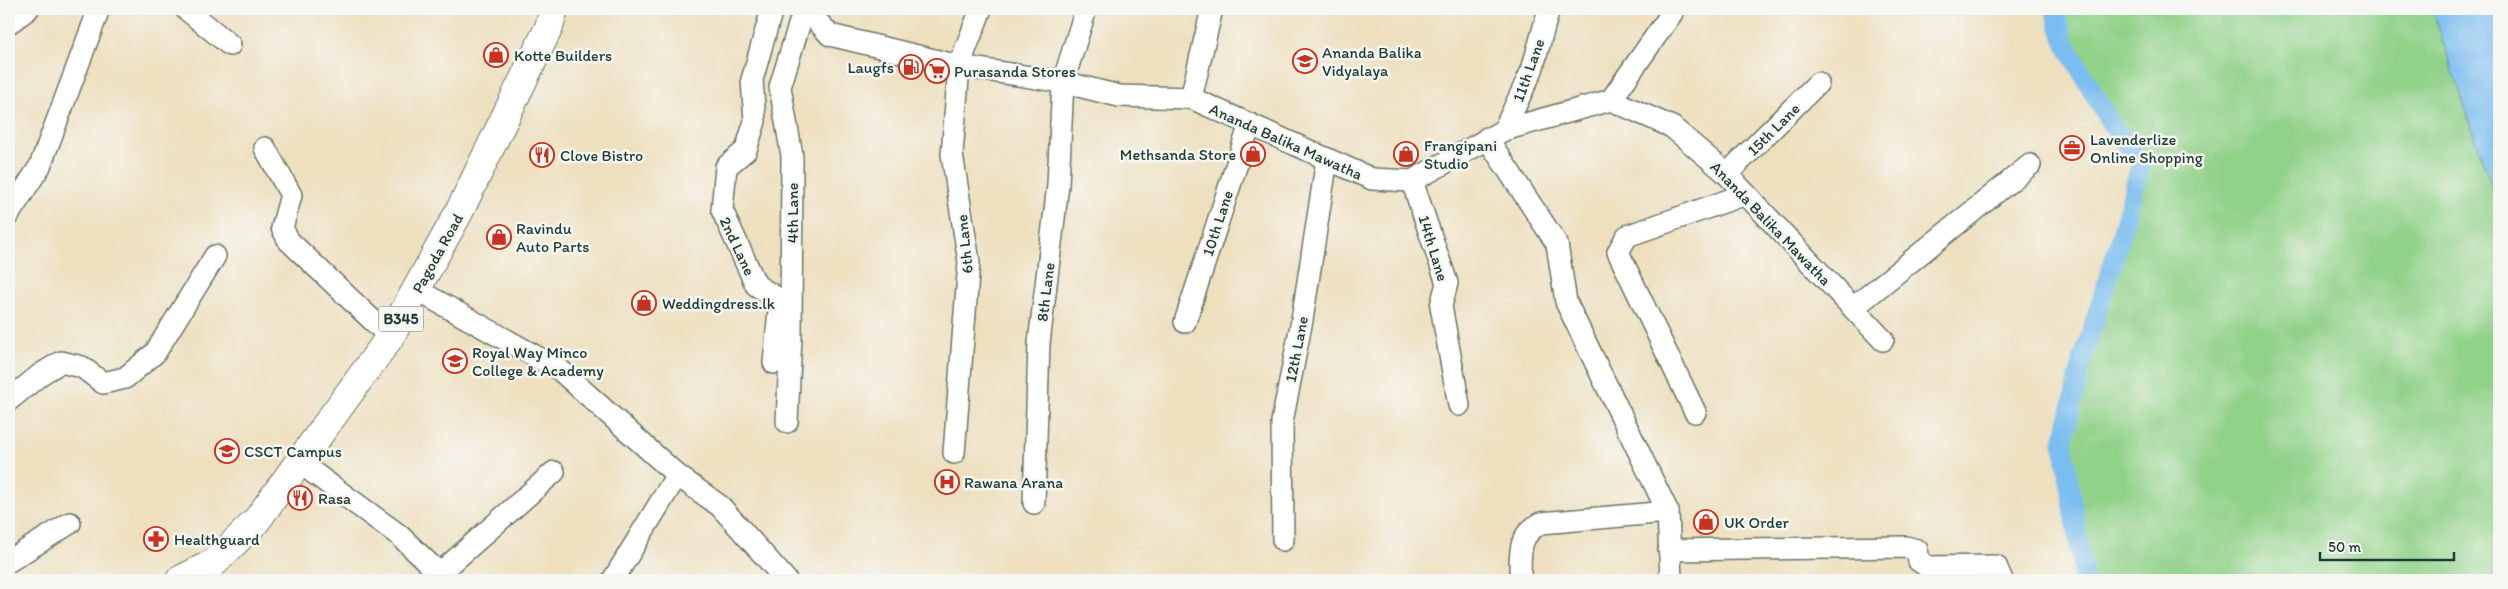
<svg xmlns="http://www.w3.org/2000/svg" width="2508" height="589" viewBox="0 0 2508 589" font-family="Itim,sans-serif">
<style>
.green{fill:#91d289;stroke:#58885e}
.water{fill:#7abdf0;stroke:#4c7d92}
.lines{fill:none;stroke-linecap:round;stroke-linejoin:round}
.canal{stroke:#7abdf0;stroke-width:19}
.street-casing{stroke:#677665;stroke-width:24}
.primary-casing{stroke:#677665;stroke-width:30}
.street{stroke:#fff;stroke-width:21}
.primary{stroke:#fff;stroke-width:28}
.labels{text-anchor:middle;stroke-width:5;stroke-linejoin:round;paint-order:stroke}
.shield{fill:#f6f6f2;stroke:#60746d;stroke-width:1}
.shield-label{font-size:15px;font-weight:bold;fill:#1f3d34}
.poi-label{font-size:16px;fill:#1f3d34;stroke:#f6f6f2;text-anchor:start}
.street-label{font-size:16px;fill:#1f3d34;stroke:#f6f6f2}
</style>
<rect width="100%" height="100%" fill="#f6f6f2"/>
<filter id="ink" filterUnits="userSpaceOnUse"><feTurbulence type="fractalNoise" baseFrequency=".02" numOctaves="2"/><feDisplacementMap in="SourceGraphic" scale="10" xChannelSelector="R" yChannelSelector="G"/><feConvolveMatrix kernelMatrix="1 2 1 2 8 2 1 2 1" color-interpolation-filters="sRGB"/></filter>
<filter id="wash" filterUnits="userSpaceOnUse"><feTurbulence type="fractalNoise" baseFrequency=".0096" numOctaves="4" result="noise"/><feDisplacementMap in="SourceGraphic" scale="20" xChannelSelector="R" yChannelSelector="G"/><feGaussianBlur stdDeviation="1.12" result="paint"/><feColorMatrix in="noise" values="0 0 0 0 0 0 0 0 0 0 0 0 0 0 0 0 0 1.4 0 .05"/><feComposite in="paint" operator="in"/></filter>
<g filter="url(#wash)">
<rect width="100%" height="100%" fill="#eee0bf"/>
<path class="green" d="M2054 9H2432L2499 208V580H2084L2063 442 2083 357 2115 256 2140 163 2110 122 2065 43Z"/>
<path class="water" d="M2432 9H2499V208Z"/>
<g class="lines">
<path class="canal" d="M2054 9 2065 43 2110 122 2141 163 2115 256 2083 357 2063 442 2084 580"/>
</g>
</g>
<g filter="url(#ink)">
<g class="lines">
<defs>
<g id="street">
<path d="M186 9 230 45"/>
<path d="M772 9 752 80 755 121 746 150 726 167 722 210 756 285 780 300 774 363"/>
<path d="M806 9 830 35 959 66 1063 82 1119 96 1191 98 1372 179 1412 181 1504 130 1611 100 1672 127 1727 174 1883 340"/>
<path d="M9 23 28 9"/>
<path d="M1191 98 1212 9"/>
<path d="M1611 100 1672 13 1670 9"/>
<path d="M1504 130 1532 70 1549 9"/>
<path d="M1487 138 1557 244 1566 302 1668 512 1671 580"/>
<path d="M265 148 291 195 282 228 289 241 390 337"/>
<path d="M1727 174 1818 83"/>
<path d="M1412 181 1447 283 1441 306 1459 405"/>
<path d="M9 214 40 166 99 9"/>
<path d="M417 290 560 370 677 475 720 506 786 580"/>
<path d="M1853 308 2030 165"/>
<path d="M1185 322 1250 124"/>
<path d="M9 400 41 374 61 362 82 367 103 383 125 378 155 353 215 256"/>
<path d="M1695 412 1618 252 1627 236 1746 194"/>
<path d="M787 422 791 337 792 156 780 87 804 9"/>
<path d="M954 453 969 262 952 154 959 66 981 9"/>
<path d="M300 463 399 535 446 580"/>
<path d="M1034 503 1039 343 1058 185 1063 82 1086 9"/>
<path d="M1283 540 1282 422 1302 320 1327 159"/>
<path d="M1669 550 1906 547 1917 550 1919 561 1928 567 1996 566 2002 580"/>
<path d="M9 561 70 523"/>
<path d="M439 574 554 472"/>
<path d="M613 580 677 475"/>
<path d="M1520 580C1521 555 1516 536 1541 523L1668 512"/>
</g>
<path id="primary" d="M180 580 214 563 257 520 390 337 459 212 549 27 554 9"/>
</defs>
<use href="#street" class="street-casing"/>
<use href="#primary" class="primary-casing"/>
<use href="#street" class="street"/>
<use href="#primary" class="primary"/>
</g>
</g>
<defs>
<symbol id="shop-ring" viewBox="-11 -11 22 22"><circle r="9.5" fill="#f6f6f2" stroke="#c8321e" stroke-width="1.5"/><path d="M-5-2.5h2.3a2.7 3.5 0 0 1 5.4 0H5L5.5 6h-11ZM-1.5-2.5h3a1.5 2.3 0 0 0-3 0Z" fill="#c8321e"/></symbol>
<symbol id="school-ring" viewBox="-11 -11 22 22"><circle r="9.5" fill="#f6f6f2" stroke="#c8321e" stroke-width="1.5"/><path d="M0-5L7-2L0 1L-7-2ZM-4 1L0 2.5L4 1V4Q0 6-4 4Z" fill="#c8321e"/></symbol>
<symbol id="fuel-ring" viewBox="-11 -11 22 22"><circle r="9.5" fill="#f6f6f2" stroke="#c8321e" stroke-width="1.5"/><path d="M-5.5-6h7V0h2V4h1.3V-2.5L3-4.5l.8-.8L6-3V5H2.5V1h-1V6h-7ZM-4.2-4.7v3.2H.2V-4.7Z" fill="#c8321e"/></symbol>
<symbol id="supermarket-ring" viewBox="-11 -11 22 22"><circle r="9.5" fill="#f6f6f2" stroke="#c8321e" stroke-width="1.5"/><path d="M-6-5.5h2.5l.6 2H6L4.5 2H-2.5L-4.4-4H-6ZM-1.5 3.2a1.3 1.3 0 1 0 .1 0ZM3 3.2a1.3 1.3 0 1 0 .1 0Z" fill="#c8321e"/></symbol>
<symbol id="office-ring" viewBox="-11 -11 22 22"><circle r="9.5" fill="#f6f6f2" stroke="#c8321e" stroke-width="1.5"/><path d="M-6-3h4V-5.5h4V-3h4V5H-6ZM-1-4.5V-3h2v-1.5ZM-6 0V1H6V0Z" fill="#c8321e"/></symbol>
<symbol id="restaurant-ring" viewBox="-11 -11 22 22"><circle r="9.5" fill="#f6f6f2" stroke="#c8321e" stroke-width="1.5"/><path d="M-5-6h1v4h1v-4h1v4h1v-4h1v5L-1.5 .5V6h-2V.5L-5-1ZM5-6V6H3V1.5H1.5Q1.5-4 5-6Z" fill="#c8321e"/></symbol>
<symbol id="university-ring" viewBox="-11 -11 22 22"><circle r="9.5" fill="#f6f6f2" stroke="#c8321e" stroke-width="1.5"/><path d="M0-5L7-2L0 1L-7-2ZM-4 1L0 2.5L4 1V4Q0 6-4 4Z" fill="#c8321e"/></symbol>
<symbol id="hospital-ring" viewBox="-11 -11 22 22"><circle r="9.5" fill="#f6f6f2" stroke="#c8321e" stroke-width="1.5"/><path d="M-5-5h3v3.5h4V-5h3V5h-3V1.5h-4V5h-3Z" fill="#c8321e"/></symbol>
<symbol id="pharmacy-ring" viewBox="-11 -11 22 22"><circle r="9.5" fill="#f6f6f2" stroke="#c8321e" stroke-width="1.5"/><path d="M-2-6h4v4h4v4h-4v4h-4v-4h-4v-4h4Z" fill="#c8321e"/></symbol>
</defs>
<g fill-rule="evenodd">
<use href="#shop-ring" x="482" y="41" width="28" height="28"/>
<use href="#school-ring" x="1291" y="47" width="28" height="28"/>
<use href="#fuel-ring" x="897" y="53" width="28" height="28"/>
<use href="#supermarket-ring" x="923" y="57" width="28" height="28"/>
<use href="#office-ring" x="2058" y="134" width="28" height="28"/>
<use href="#shop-ring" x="1239" y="140" width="28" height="28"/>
<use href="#shop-ring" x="1392" y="140" width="28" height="28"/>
<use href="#restaurant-ring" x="528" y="141" width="28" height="28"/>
<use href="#shop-ring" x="485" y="223" width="28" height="28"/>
<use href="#shop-ring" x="630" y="289" width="28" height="28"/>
<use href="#school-ring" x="441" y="347" width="28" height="28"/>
<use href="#university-ring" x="213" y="437" width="28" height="28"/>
<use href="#hospital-ring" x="933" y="468" width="28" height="28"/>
<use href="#restaurant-ring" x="286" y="484" width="28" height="28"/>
<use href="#shop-ring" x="1692" y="508" width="28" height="28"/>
<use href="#pharmacy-ring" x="142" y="525" width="28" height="28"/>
</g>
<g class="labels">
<rect class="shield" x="378.5" y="306.5" width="45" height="25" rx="4"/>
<g class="shield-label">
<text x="401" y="324">B345</text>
</g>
<g class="poi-label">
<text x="1322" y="58">Ananda Balika<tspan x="1322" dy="18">Vidyalaya</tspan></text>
<text x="514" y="61">Kotte Builders</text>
<text x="894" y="73" text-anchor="end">Laugfs</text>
<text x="954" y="77">Purasanda Stores</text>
<text x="2090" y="145">Lavenderlize<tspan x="2090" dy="18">Online Shopping</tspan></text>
<text x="1424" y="151">Frangipani<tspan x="1424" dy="18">Studio</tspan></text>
<text x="1236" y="160" text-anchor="end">Methsanda Store</text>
<text x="560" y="161">Clove Bistro</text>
<text x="516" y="234">Ravindu<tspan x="516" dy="18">Auto Parts</tspan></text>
<text x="662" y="309">Weddingdress.lk</text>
<text x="472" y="358">Royal Way Minco<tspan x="472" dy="18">College &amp; Academy</tspan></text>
<text x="244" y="457">CSCT Campus</text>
<text x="964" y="488">Rawana Arana</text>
<text x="318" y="504">Rasa</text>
<text x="1724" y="528">UK Order</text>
<text x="174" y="545">Healthguard</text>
</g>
<g class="street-label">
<text transform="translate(1528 70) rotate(-70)" y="6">11th Lane</text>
<text transform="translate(1773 129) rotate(-45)" y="6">15th Lane</text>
<text transform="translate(1286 141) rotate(24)" y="6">Ananda Balika Mawatha</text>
<text transform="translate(792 213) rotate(-90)" y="6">4th Lane</text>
<text transform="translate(1217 223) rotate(-72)" y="6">10th Lane</text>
<text transform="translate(1771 223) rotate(46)" y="6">Ananda Balika Mawatha</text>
<text transform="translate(964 244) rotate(-96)" y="6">6th Lane</text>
<text transform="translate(738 246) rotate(65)" y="6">2nd Lane</text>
<text transform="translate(1434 248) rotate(73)" y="6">14th Lane</text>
<text transform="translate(437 253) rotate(-61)" y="6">Pagoda Road</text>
<text transform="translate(1045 292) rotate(-83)" y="6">8th Lane</text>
<text transform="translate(1296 349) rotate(-79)" y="6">12th Lane</text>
</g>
</g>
<rect width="2508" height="589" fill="none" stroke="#f6f6f2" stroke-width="30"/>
<path d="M2320 552v8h134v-8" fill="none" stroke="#1f3d34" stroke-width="2.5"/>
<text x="2328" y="552" font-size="15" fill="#1f3d34" stroke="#f6f6f2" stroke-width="4" paint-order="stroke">50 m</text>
</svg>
